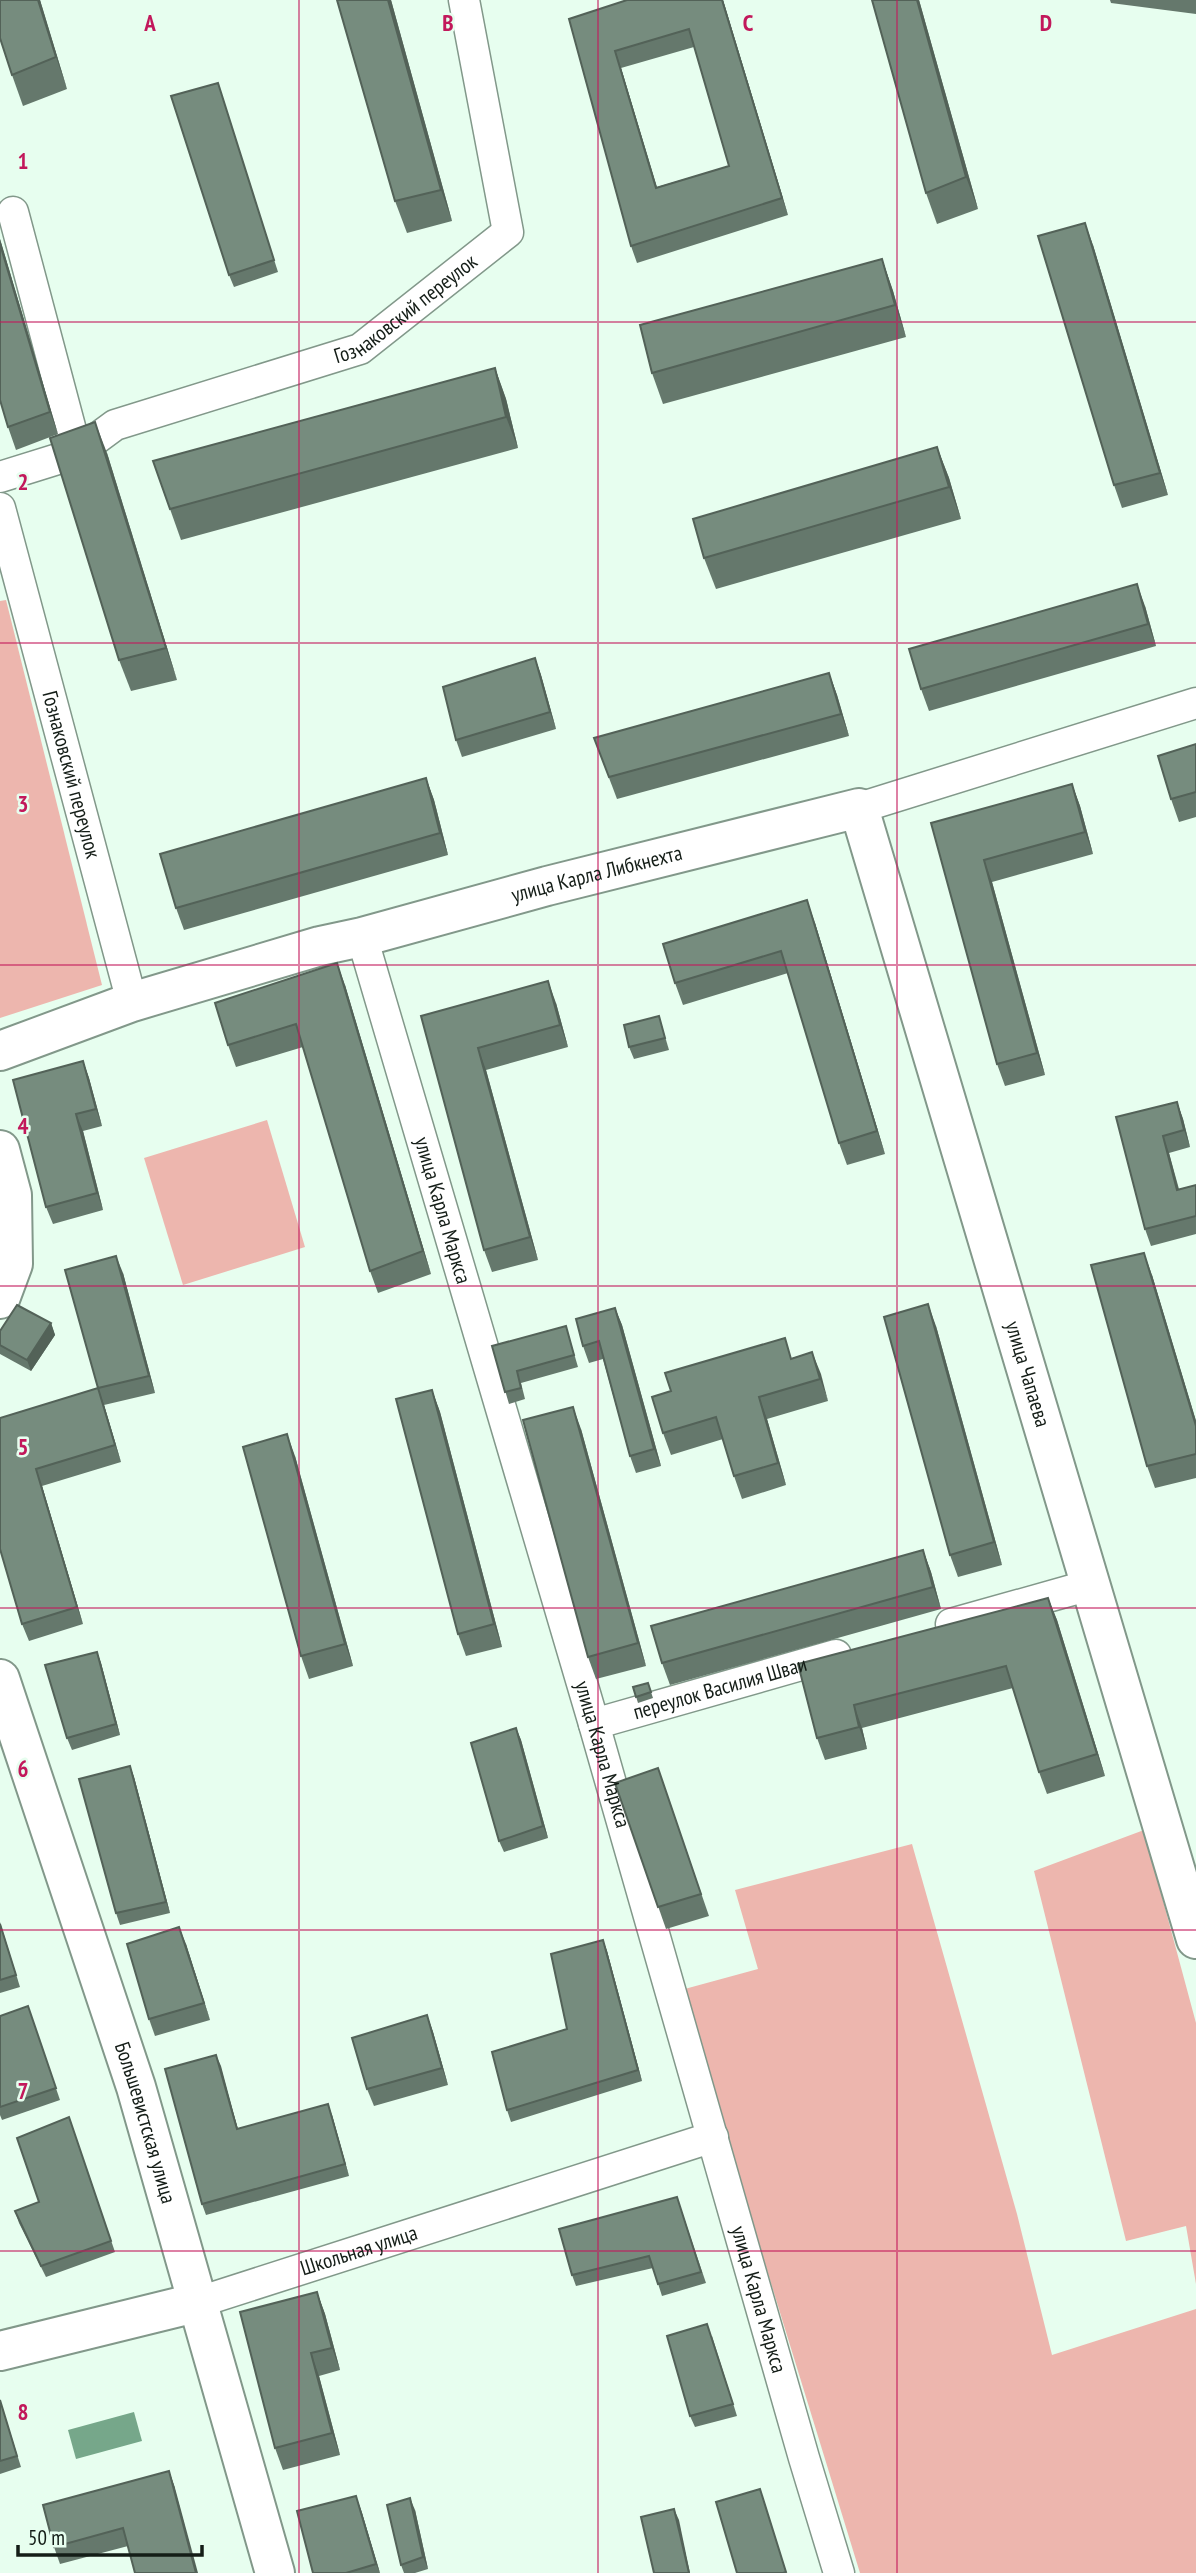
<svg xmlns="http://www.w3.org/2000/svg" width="1196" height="2573" viewBox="0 0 1196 2573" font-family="'PT Sans Narrow',sans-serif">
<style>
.green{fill:#edb6ae}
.water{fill:#76a78a}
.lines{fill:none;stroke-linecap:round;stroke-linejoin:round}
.street-casing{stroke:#82988a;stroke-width:33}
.secondary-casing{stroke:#82988a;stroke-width:42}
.street{stroke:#fff;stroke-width:30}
.secondary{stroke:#fff;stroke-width:38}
.wall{fill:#65786c;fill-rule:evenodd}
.shaded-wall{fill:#536258}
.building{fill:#768c7e;stroke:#536258;stroke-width:2;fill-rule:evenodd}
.grid{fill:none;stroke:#c2185b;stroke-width:2;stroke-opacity:0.55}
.labels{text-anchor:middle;stroke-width:5;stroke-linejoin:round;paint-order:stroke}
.street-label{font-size:21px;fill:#141d17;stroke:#e7feef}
.grid-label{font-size:23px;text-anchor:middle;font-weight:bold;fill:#c2185b;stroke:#e7feef;stroke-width:5;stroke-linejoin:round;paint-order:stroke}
</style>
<rect width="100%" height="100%" fill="#e7feef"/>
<g class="green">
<path d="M6 600 102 985 0 1018V601Z"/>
<path d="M267 1120 305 1247 183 1285 144 1158Z"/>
<path d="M1144 1830 1196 2023V2284L1186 2226 1126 2241 1034 1871Z"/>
<path d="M912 1844 1017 2214 1052 2355 1196 2309V2573H860L681 1990 758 1969 735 1890Z"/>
</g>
<path class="water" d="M134 2412 142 2441 76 2459 68 2430Z"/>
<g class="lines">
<defs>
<g id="street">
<path d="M13 212 77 453"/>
<path id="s1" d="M0 477 77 453 115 425 360 349 508 232 464 0"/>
<path id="s2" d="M0 508 132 1002"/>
<path d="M859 808 1196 703"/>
<path id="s3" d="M362 937 594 1724 804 2458 839 2573"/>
<path d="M951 1624 1090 1585"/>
<path id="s4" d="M594 1724 836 1655"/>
<path id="s5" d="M199 2302 713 2137"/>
</g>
<g id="secondary">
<path id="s6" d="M0 1051 132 1002 320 946 362 937 547 886 859 808 1196 1939"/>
<path d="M0 1150 12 1195 13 1264 0 1299"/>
<path id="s7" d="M0 1679 136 2087 275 2573"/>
<path d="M0 2351 199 2302"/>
</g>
</defs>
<use href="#street" class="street-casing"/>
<use href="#secondary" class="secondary-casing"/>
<use href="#street" class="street"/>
<use href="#secondary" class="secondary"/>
</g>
<g class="wall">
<path d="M40 0 67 89 23 106 12 75Z"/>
<path d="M337 0H391L452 221 407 233 395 201Z"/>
<path d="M627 0H723L788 215 637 263 631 246 569 19ZM694 47 729 166 657 187 621 68Z"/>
<path d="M919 0 978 209 937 224 926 193Z"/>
<path d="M1110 0H1196V14L1111 3Z"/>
<path d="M218 83 278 272 234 287 229 275Z"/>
<path d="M0 239 58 434 16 450 8 427Z"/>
<path d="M1093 245 1168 495 1122 508 1114 485Z"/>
<path d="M882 259 893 291 906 337 663 404 652 373Z"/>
<path d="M495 368 506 399 518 448 181 540 170 509Z"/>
<path d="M937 447 949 478 961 519 716 589 704 558Z"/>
<path d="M107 453 177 680 131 691 119 660Z"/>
<path d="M1145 606 1156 646 929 711 921 689Z"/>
<path d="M535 658 541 675 556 729 462 757 456 740Z"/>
<path d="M829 673 837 695 849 736 617 799 594 738Z"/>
<path d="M1196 744V817L1179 822 1171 799Z"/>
<path d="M426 778 434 800 448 855 184 930 176 908Z"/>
<path d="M1072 784 1080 806 1093 854 992 882 1045 1075 1005 1086 997 1064 931 823Z"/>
<path d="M815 923 885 1154 847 1165 839 1143 788 973 683 1005 675 983Z"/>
<path d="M345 985 431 1274 378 1293 370 1271 303 1047 236 1067 228 1045Z"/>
<path d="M556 1003 568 1047 486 1070 538 1260 492 1272 484 1250 421 1016Z"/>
<path d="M659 1016 669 1050 634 1059 629 1047Z"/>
<path d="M83 1061 89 1078 102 1126 83 1131 103 1210 53 1224 46 1207Z"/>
<path d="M1177 1102 1183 1119 1190 1147 1169 1153 1179 1189 1196 1185V1234L1151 1246 1145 1229 1116 1117Z"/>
<path d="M123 1273 155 1393 104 1405 121 1462 42 1486 83 1624 29 1641 22 1624 0 1418 98 1388Z"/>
<path d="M1152 1275 1196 1421V1478L1155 1488 1147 1466Z"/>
<path d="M615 1308 622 1325 661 1466 636 1473 630 1456 603 1359 589 1363 583 1346Z"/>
<path d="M51 1323 55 1335 31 1371 0 1354V1331Z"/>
<path d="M566 1326 578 1367 521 1383 525 1399 509 1404 492 1346Z"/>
<path d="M936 1326 1002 1565 958 1577 950 1555Z"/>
<path d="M812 1352 828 1401 767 1419 786 1485 742 1499 734 1476 723 1439 671 1455 663 1433 792 1358Z"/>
<path d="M432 1390 440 1412 502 1647 466 1656 458 1634Z"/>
<path d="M581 1429 646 1666 596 1679 588 1657Z"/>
<path d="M295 1456 353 1666 309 1679 301 1656Z"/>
<path d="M923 1550 931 1572 941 1609 670 1685 662 1663Z"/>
<path d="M1048 1598 1057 1620 1105 1776 1047 1794 1039 1772 1013 1688 862 1728 867 1749 825 1760 817 1738 798 1664Z"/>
<path d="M97 1652 101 1663 120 1735 72 1750 67 1738Z"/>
<path d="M648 1683 653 1698 638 1703 633 1687Z"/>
<path d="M516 1728 521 1740 548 1838 504 1852 499 1841Z"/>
<path d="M130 1766 134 1777 170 1913 120 1925 116 1913Z"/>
<path d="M658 1768 709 1916 666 1929 615 1783Z"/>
<path d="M0 1922 20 1987 0 1993Z"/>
<path d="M603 1940 607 1951 642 2081 511 2122 507 2110 567 2029Z"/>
<path d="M186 1944 210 2020 155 2036 149 2019Z"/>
<path d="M28 2006 60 2100 2 2120 0 2115V2016Z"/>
<path d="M427 2015 433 2032 448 2085 374 2106 367 2089Z"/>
<path d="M216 2055 238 2129 332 2115 349 2176 206 2215 202 2204Z"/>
<path d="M69 2117 115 2252 46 2277 19 2223 15 2211 39 2202Z"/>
<path d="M677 2197 706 2283 662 2296 653 2268 576 2286 572 2275Z"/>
<path d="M317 2292 325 2314 340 2370 319 2376 340 2455 283 2470 275 2448Z"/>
<path d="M712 2336 737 2416 695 2427 690 2416Z"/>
<path d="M0 2400 21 2467 0 2474Z"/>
<path d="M169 2471 175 2488 128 2546 60 2564 54 2547Z"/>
<path d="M356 2496 362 2513 380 2573H313Z"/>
<path d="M415 2510 428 2569 415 2573H404L401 2565Z"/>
</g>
<g class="shaded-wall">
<path d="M38 0H40L67 89 56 57Z"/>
<path d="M388 0H391L452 221 441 190Z"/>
<path d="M722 0H723L788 215 782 198Z"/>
<path d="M917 0H919L978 209 966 177Z"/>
<path d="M615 51 621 68 662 205 656 188Z"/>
<path d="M1085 223 1093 245 1168 495 1160 473Z"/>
<path d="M0 239 58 434 50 412 0 244Z"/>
<path d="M882 259 893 291 906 337 895 305Z"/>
<path d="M495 368 506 399 518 448 506 417Z"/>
<path d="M95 422 107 453 177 680 166 648Z"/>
<path d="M937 447 949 478 961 519 949 487Z"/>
<path d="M1137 584 1145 606 1156 646 1148 624Z"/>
<path d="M535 658 541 675 556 729 550 712Z"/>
<path d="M829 673 837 695 849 736 841 714Z"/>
<path d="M426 778 434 800 448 855 440 833Z"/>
<path d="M1072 784 1080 806 1093 854 1085 832Z"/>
<path d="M984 860 992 882 1045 1075 1037 1053Z"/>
<path d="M807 900 815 923 885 1154 877 1131Z"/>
<path d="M337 963 345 985 431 1274 423 1251Z"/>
<path d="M548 981 556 1003 568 1047 560 1025Z"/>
<path d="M478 1048 486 1070 538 1260 530 1237Z"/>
<path d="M83 1061 89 1078 102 1126 96 1109Z"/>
<path d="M1177 1102 1183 1119 1190 1147 1184 1130Z"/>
<path d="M76 1114 83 1131 103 1210 97 1193Z"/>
<path d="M1163 1136 1169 1153 1183 1207 1177 1190Z"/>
<path d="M1144 1253 1152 1275 1196 1421V1426Z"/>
<path d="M116 1256 123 1273 155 1393 149 1376Z"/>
<path d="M928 1304 936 1326 1002 1565 994 1542Z"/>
<path d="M615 1308 622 1325 661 1466 654 1449Z"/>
<path d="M51 1323 55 1335 31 1371 27 1360Z"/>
<path d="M812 1352 821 1374 828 1401 820 1379Z"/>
<path d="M98 1388 104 1405 121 1462 115 1445Z"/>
<path d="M432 1390 440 1412 502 1647 494 1624Z"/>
<path d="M759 1397 767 1419 786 1485 778 1463Z"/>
<path d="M573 1407 581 1429 646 1666 638 1643Z"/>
<path d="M287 1434 295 1456 353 1666 345 1644Z"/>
<path d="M36 1469 42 1486 83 1624 77 1607Z"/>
<path d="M923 1550 931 1572 941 1609 933 1587Z"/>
<path d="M1048 1598 1057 1620 1105 1776 1097 1754Z"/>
<path d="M97 1652 101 1663 120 1735 116 1724Z"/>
<path d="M854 1705 862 1728 867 1749 859 1727Z"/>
<path d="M516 1728 521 1740 548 1838 543 1826Z"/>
<path d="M130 1766 134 1777 170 1913 166 1902Z"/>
<path d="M179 1927 186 1944 210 2020 204 2003Z"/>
<path d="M603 1940 607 1951 642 2081 638 2070Z"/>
<path d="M427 2015 433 2032 448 2085 442 2068Z"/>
<path d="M216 2055 221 2066 241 2141 237 2129Z"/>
<path d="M328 2104 332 2115 349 2176 345 2164Z"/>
<path d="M317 2292 325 2314 340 2370 332 2348Z"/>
<path d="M311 2353 319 2376 340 2455 332 2433Z"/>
<path d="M169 2471 175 2488 198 2573H196Z"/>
<path d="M356 2496 362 2513 380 2573 376 2564Z"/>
<path d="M410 2498 415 2510 428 2569 423 2557Z"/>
<path d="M674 2509 679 2520 690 2573H689Z"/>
</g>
<g class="building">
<path d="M0 0H38L56 57 12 75 0 38Z"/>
<path d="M337 0H388L441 190 395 201Z"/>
<path d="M627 0H722L782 198 631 246 569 19ZM689 29 729 166 656 188 615 51Z"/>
<path d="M872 0H917L966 177 926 193Z"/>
<path d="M218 83 274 260 229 275 171 96Z"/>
<path d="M1085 223 1160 473 1114 485 1038 236Z"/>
<path d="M0 244 50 412 8 427 0 400Z"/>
<path d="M882 259 895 305 652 373 640 325Z"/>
<path d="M495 368 506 417 170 509 153 461Z"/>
<path d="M95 422 166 648 119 660 50 438Z"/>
<path d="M937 447 949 487 704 558 693 519Z"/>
<path d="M1137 584 1148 624 921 689 909 649Z"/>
<path d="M535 658 550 712 456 740 443 687Z"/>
<path d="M829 673 841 714 609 777 594 738Z"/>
<path d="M1196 744V792L1171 799 1158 756Z"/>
<path d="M426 778 440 833 176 908 160 854Z"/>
<path d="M1072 784 1085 832 984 860 1037 1053 997 1064 931 823Z"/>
<path d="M807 900 877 1131 839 1143 781 951 675 983 663 944Z"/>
<path d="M337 963 423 1251 370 1271 296 1024 228 1045 215 1003Z"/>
<path d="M548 981 560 1025 478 1048 530 1237 484 1250 421 1016Z"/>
<path d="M659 1016 665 1038 629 1047 624 1025Z"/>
<path d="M83 1061 96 1109 76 1114 97 1193 46 1207 13 1080Z"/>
<path d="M1177 1102 1184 1130 1163 1136 1177 1190 1196 1185V1216L1145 1229 1116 1117Z"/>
<path d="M1144 1253 1196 1426V1454L1147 1466 1091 1265Z"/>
<path d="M116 1256 149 1376 98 1388 65 1270Z"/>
<path d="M928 1304 994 1542 950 1555 884 1317Z"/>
<path d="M17 1305 51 1323 27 1360 0 1345V1331Z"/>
<path d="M615 1308 654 1449 630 1456 599 1341 583 1346 576 1319Z"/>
<path d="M566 1326 574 1355 517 1371 521 1388 505 1392 492 1346Z"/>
<path d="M785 1338 791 1359 812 1352 820 1379 759 1397 778 1463 734 1476 716 1417 663 1433 652 1397 671 1391 665 1373Z"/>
<path d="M98 1388 115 1445 36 1469 77 1607 22 1624 0 1549V1418Z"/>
<path d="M432 1390 494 1624 458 1634 396 1399Z"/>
<path d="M573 1407 638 1643 588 1657 523 1420Z"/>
<path d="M287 1434 345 1644 301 1656 243 1447Z"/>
<path d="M923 1550 933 1587 662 1663 651 1626Z"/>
<path d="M1048 1598 1097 1754 1039 1772 1006 1666 854 1705 859 1727 817 1738 798 1664Z"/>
<path d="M97 1652 116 1724 67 1738 45 1665Z"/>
<path d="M648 1683 651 1692 636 1697 633 1687Z"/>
<path d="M516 1728 543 1826 499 1841 471 1743Z"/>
<path d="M130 1766 166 1902 116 1913 79 1779Z"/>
<path d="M658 1768 701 1894 658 1907 615 1783Z"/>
<path d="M0 1924 16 1975 0 1980Z"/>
<path d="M179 1927 204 2003 149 2019 127 1944Z"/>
<path d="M603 1940 638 2070 507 2110 492 2052 567 2029 551 1954Z"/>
<path d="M28 2006 56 2088 0 2107V2016Z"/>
<path d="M427 2015 442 2068 367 2089 352 2038Z"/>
<path d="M216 2055 237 2129 328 2104 345 2164 202 2204 165 2069Z"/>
<path d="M69 2117 111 2241 41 2266 15 2211 39 2202 17 2138Z"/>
<path d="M677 2197 701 2272 658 2284 649 2256 572 2275 559 2229Z"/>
<path d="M317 2292 332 2348 311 2353 332 2433 275 2448 240 2312Z"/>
<path d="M707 2324 733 2404 690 2416 667 2336Z"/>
<path d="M0 2400 17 2456 0 2461Z"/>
<path d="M169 2471 196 2573H135L123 2528 54 2547 43 2505Z"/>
<path d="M760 2489 786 2572 783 2573H737L716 2502Z"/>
<path d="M356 2496 376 2564 346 2573H313L297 2511Z"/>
<path d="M410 2498 423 2557 401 2565 387 2505Z"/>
<path d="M674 2509 689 2573H654L641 2517Z"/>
</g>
<path class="grid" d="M299 0V2573M598 0V2573M897 0V2573M0 322H1196M0 643H1196M0 965H1196M0 1286H1196M0 1608H1196M0 1930H1196M0 2251H1196"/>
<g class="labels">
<g class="street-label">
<text dy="7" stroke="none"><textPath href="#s1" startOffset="444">Гознаковский переулок</textPath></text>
<text dy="7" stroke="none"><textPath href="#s2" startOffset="276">Гознаковский переулок</textPath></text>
<text dy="7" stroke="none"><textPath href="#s6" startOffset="623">улица Карла Либкнехта</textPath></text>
<text dy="7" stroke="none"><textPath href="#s3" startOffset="285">улица Карла Маркса</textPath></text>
<text dy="7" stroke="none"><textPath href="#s6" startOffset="1484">улица Чапаева</textPath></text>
<text dy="7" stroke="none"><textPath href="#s4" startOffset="131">переулок Василия Шваи</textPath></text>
<text dy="7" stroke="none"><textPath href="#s3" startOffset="852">улица Карла Маркса</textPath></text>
<text dy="7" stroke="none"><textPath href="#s7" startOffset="467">Большевистская улица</textPath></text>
<text dy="7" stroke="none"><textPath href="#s5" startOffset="168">Школьная улица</textPath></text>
<text dy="7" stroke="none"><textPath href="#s3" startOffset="1419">улица Карла Маркса</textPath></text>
</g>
</g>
<g class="grid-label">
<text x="150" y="31">A</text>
<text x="448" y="31">B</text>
<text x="748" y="31">C</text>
<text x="1046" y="31">D</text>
<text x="23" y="169">1</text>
<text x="23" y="490">2</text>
<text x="23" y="812">3</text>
<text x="23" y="1134">4</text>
<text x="23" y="1455">5</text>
<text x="23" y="1777">6</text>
<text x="23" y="2099">7</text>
<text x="23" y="2420">8</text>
</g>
<path d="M18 2545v10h184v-10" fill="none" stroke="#141d17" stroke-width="3.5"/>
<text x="28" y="2545" font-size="21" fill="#141d17" stroke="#e7feef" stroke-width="5" paint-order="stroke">50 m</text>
</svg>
